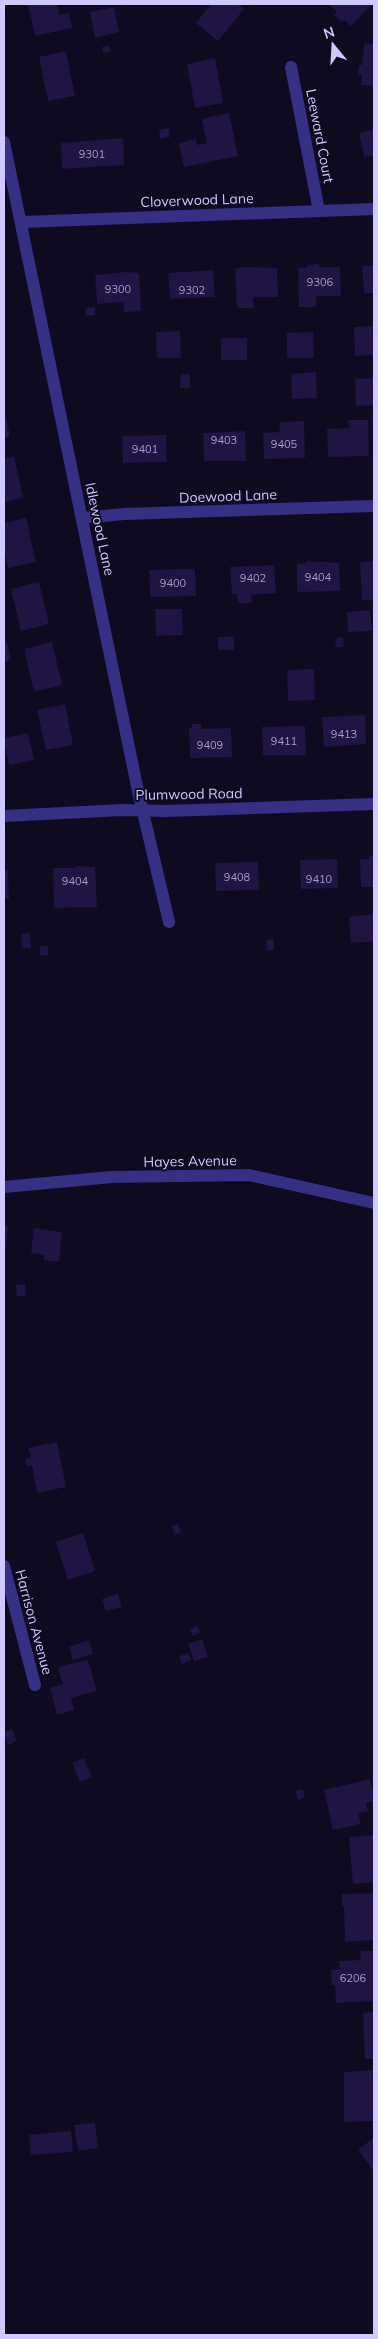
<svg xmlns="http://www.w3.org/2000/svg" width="378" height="2339" viewBox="0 0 378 2339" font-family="Mulish,sans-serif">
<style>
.building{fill:#1f1442}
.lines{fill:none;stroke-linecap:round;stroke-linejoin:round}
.minor{stroke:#353084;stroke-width:12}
.labels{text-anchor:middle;stroke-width:4;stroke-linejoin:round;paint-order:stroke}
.number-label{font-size:11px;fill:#a49cd0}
.street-label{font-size:14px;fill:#d0c9ff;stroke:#0e0a20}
</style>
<rect width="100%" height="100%" fill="#0e0a20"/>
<g class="building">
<path d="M28 4H57L59 15 69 13 72 28 35 36Z"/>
<path d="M211 4H238L244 9 218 41 196 23Z"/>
<path d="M328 4H372L351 26 344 20 342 22 334 15 337 12Z"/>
<path d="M114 7 119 32 95 38 90 12Z"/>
<path d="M364 43 374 44V86L361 85 362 75H358L359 65H362Z"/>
<path d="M103 46H110V52L103 53Z"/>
<path d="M66 51 75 96 48 101 39 57Z"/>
<path d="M215 58 223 103 195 108 187 64Z"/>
<path d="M229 113 238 156 184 167 179 143 196 139 197 145 207 143 202 119Z"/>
<path d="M169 128 170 137 160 139 159 130Z"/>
<path d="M374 129V155L364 157 359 133Z"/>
<path d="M123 138 124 165 62 169 61 143Z"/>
<path d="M319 264V267H340L341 296H316V307H299L298 268H307V265Z"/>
<path d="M362 266H374V293H364Z"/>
<path d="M244 267 277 268 278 297H253L254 308H237L235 269Z"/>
<path d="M213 270 215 297 170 299 168 273Z"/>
<path d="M126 272 139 273 141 311 124 312V302L97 304 95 275Z"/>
<path d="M95 307V315L86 316 85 308Z"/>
<path d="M374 326V355L355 356 354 327Z"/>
<path d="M180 331 181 358H157L156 332Z"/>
<path d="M313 332 314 358H287V333Z"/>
<rect x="221" y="338" width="26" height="22"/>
<path d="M316 372 317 398 292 399 291 374Z"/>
<path d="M181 374H190V388H180Z"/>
<path d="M374 378V405L356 406 355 379Z"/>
<path d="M4 408 10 436 4 438Z"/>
<path d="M348 420H368L369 456 328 457 327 429 349 428Z"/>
<path d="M304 421 305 458 264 459 263 433 280 432 279 422Z"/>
<path d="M245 431 246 461H204L203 433Z"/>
<path d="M166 435 167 462 123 463 122 436Z"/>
<path d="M14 456 23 498 4 502V459Z"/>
<path d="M26 518 36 562 8 568 4 548V523Z"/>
<path d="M306 561 339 563 340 591 297 592V564L306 563Z"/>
<path d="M374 561V600H362L360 562Z"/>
<path d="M274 565 276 593 251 595 252 603H238L237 594H232L230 567Z"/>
<path d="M175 569H195L196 596 150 597 149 570Z"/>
<path d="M39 582 49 624 21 631 11 589Z"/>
<path d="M155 609H182L183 635 156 636Z"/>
<path d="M370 610 372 631 348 632 347 612Z"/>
<rect x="218" y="637" width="16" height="13"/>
<path d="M343 637 344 647H336L335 638Z"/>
<path d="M7 642 11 660 4 662V643Z"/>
<path d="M52 642 62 685 34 692 24 649Z"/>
<path d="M314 669 315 700 288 701 287 670Z"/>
<path d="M65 704 73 745 46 750 37 710Z"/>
<path d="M365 715 366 744 324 747 322 717Z"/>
<path d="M192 724H201V729L231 728 232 757 190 758 189 728H192Z"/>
<path d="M305 726 306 755H263L262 727Z"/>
<path d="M28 733 34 760 9 765 4 738Z"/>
<path d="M369 856H374V887H361L360 859H369Z"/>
<path d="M337 859 338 888 301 889 300 860Z"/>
<path d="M258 862 259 890 216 891 215 863Z"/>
<path d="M75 866 95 867 97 907 54 908 53 868H75Z"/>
<path d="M4 870H8L9 899H4Z"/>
<path d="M374 914V941L351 943 349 917Z"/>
<path d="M30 933 31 948H22L21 934Z"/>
<path d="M274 939V950H267V940Z"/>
<rect x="40" y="946" width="8" height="9"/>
<path d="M4 1226H8L6 1249H4Z"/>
<path d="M34 1228 62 1232 59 1262 44 1260V1255L31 1253Z"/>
<path d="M25 1284 26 1296H17L16 1285Z"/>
<path d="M57 1442 66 1487 37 1493 32 1465 27 1466 25 1459 31 1457 28 1448Z"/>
<path d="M178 1524 181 1532 175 1535 172 1526Z"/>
<path d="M83 1533 95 1571 68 1580 56 1542Z"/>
<path d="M118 1594 122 1607 106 1611 102 1599Z"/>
<path d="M197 1626 200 1633 193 1636 190 1629Z"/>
<path d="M202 1639 208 1657 194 1661 188 1644Z"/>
<path d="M89 1640 93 1654 73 1660 69 1647Z"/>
<path d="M189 1653 191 1660 182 1664 179 1656Z"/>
<path d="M88 1660 97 1691 71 1698 74 1710 57 1715 50 1688 63 1684 58 1667Z"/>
<path d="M12 1729 17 1741 8 1745 4 1732Z"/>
<path d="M84 1758 92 1777 80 1782 72 1763Z"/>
<path d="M370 1779 374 1801 366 1803 368 1811 358 1813 361 1824 333 1830 324 1790Z"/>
<path d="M303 1789 305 1797 298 1800 295 1791Z"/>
<path d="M374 1835V1882L353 1884 349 1837Z"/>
<path d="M374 1893V1940L345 1942 344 1906H342V1894Z"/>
<path d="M360 1951H374V2001L336 2003 335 1985H332L331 1970H340L339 1961 361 1960Z"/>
<path d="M374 2012V2059H365L363 2013Z"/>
<path d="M374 2070V2121L344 2122V2072Z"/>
<path d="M95 2123 98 2148 78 2151 74 2125Z"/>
<path d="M71 2131 73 2152 31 2155 29 2135Z"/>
<path d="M374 2138V2172L358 2149Z"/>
</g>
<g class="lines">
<g class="minor">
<path d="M291 67 319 211"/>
<path d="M4 142 138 791 169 922"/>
<path d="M22 222 374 209"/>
<path d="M82 518 124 514 374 506"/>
<path d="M4 816 122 810 167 811 374 804"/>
<path d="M4 1187 112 1177 249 1175 374 1203"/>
<path d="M4 1566 35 1685"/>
</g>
</g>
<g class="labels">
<g class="number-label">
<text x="92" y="158">9301</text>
<text x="320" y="286">9306</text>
<text x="118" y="293">9300</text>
<text x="192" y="294">9302</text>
<text x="224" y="444">9403</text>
<text x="284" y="448">9405</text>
<text x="145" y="453">9401</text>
<text x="318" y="581">9404</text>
<text x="253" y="582">9402</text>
<text x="173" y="587">9400</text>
<text x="344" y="738">9413</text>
<text x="284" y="745">9411</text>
<text x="210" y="749">9409</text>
<text x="237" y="881">9408</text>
<text x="319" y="883">9410</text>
<text x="75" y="885">9404</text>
<text x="353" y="1982">6206</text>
</g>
<g class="street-label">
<text transform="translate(320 136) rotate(79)" y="5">Leeward Court</text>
<text transform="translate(197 200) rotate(-2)" y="5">Cloverwood Lane</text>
<text transform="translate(228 496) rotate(-2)" y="5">Doewood Lane</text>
<text transform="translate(100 529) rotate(78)" y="5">Idlewood Lane</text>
<text transform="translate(189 794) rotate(-1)" y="5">Plumwood Road</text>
<text transform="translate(190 1161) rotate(-1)" y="5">Hayes Avenue</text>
<text transform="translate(34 1622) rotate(75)" y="5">Harrison Avenue</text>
</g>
</g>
<rect width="378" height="2339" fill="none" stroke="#d0c9ff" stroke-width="10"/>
<g transform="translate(333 45) rotate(342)" stroke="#0e0a20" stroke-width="4" paint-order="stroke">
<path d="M0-4L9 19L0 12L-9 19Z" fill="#d0c9ff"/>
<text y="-8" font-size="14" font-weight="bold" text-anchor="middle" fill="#d0c9ff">N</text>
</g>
</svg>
